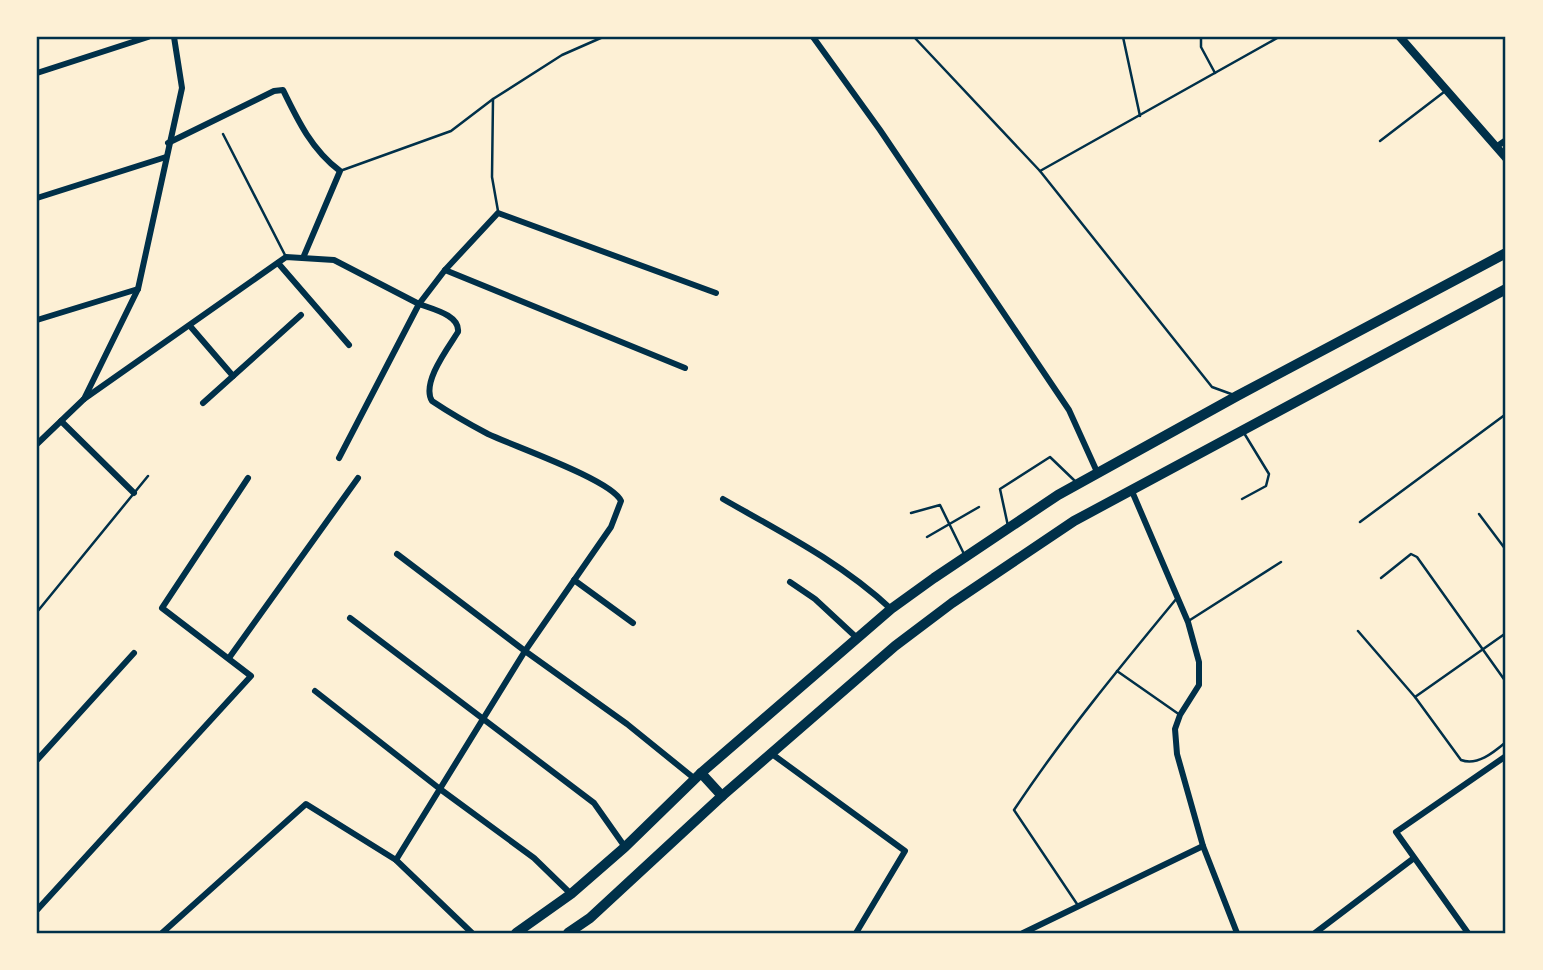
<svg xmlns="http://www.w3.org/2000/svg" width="1543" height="970" viewBox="0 0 1543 970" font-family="'PT Sans',sans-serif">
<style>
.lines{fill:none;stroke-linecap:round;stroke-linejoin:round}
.service{stroke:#003049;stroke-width:2.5}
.minor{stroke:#003049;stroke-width:6}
.tertiary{stroke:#003049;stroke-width:8}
.primary{stroke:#003049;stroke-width:10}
.neatline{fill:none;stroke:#003049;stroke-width:2.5}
</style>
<rect width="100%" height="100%" fill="#fdf0d5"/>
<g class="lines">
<g class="service">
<path d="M914 37 1040 171 1212 387 1234 395"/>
<path d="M1123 37 1140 116"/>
<path d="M1201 37V47L1215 73"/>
<path d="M493 99 492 177 498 211"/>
<path d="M223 134 286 257"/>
<path d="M1380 141 1444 92"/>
<path d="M340 171 451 131 493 99 562 55 603 37"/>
<path d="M1040 171 1279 37"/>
<path d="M1242 499 1266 486 1269 474 1244 433"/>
<path d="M911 513 940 505 964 554"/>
<path d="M1479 514 1506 550"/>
<path d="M1360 522 1506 414"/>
<path d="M1008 526 1000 489 1050 457 1076 482"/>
<path d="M927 537 979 507"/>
<path d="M1381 578 1411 554 1417 557 1506 682"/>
<path d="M37 612 148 476"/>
<path d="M1190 620 1281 562"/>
<path d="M1358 631 1415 697 1461 760C1477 766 1493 753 1506 742"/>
<path d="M1117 671 1180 715"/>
<path d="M1415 697 1506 633"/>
<path d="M1077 904 1014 810C1063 736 1120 667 1177 598"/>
</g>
<g class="minor">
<path d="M813 37 880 130 1069 410 1098 474"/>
<path d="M37 73 148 37"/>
<path d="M168 143 274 91 283 90C298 121 312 150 340 171L303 258"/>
<path d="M1496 147 1506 140"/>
<path d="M37 198 166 157"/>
<path d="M278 263 349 345"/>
<path d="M445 270 685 368"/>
<path d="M37 320 138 289"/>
<path d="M190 326 233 376"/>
<path d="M84 399 286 257 334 260 419 304 445 270 498 213 716 293"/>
<path d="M203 403 301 315"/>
<path d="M61 421 134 493"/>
<path d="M37 444 84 399 138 289 182 88 174 37"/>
<path d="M339 458 419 304C432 309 460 315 458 332 448 348 421 383 432 401 450 413 469 424 488 434 513 446 612 480 621 501L611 527 525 651 396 860"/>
<path d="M1131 489 1188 622 1199 662V685L1180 715 1175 729 1177 754 1203 846 1237 933"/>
<path d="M723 499C781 532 842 563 891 609"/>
<path d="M397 554 525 651 627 724 695 779"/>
<path d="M574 580 633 623"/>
<path d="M790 582 815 599 857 638"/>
<path d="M350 618 594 803 625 847"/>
<path d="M229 658 358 478"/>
<path d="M315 691 440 789 534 858 571 894"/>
<path d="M772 754 905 851 856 933"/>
<path d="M37 760 134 653"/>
<path d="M37 910 251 676 162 608 248 478"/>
<path d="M162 933 306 804 396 860 472 933"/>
<path d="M1023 933 1203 846"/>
<path d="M1315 933 1414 858"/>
<path d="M1468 933 1396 832 1506 756"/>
</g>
<path class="tertiary" d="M1400 37 1506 158"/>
<g class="primary">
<path d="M701 773 722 796"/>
<path d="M516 933 571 894 625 847 701 773 891 609 934 578 1058 495 1237 396 1506 253"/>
<path d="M568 933 590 918 722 796 895 646 952 603 1074 521 1506 289"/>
</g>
</g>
<rect width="1543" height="970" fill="none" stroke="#fdf0d5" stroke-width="77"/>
<rect x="38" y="38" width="1466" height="894" class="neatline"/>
</svg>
